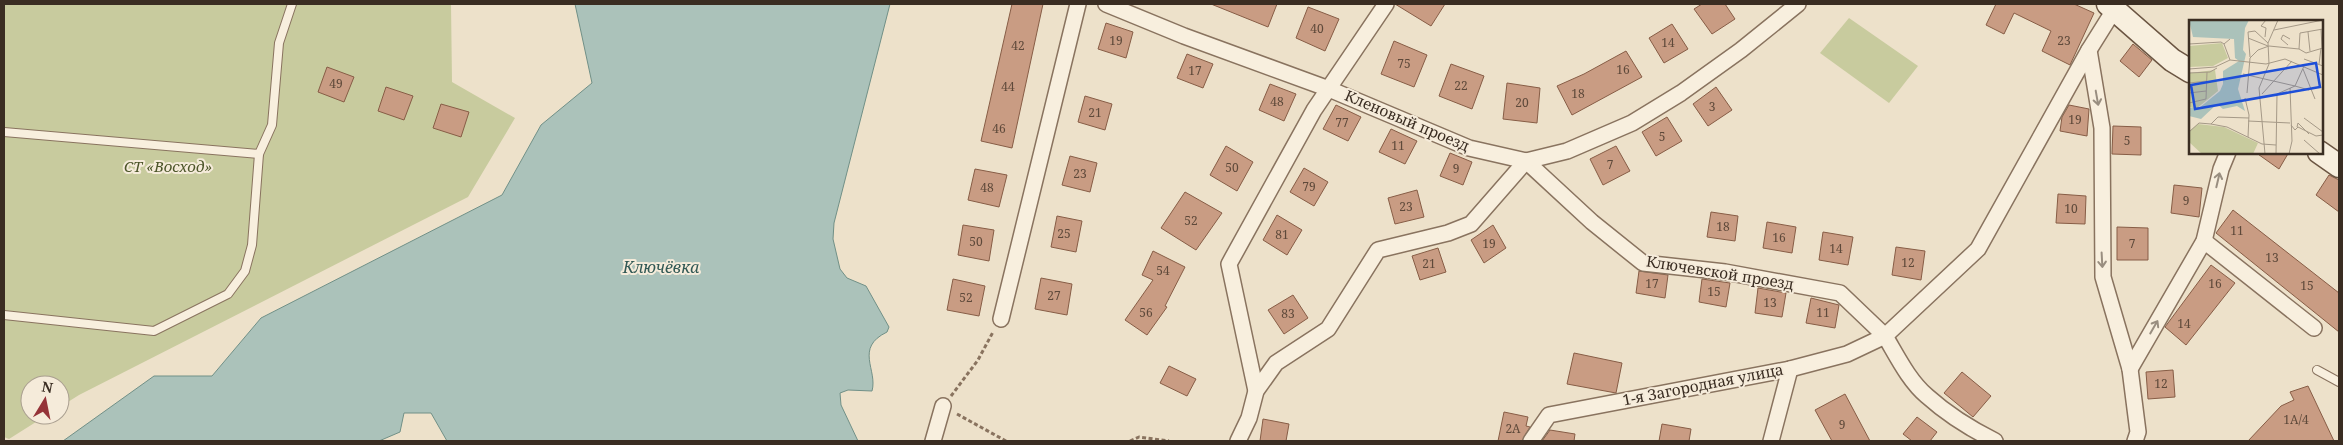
<svg xmlns="http://www.w3.org/2000/svg" width="2343" height="445" viewBox="0 0 2343 445" font-family="'Noto Serif',serif">
<style>
.green{fill:#c8cb9e}
.water{fill:#abc2ba;stroke:#719087}
.building{fill:#c99c83;stroke:#875d46}
.lines{fill:none;stroke-linecap:round;stroke-linejoin:round}
.lane-casing{stroke:#89735f;stroke-width:10}
.street-casing{stroke:#89735f;stroke-width:18}
.secondary-casing{stroke:#6b5542;stroke-width:25}
.path{stroke:#89735f;stroke-width:3;stroke-dasharray:4 2.5;stroke-linecap:butt}
.lane{stroke:#f8efde;stroke-width:8}
.street{stroke:#f8efde;stroke-width:15}
.secondary{stroke:#f8efde;stroke-width:22}
.oneway{stroke:#998e80}
.labels{text-anchor:middle;stroke-width:4;stroke-linejoin:round;paint-order:stroke}
.number-label{font-size:12px;fill:#5e493a}
.street-label{font-size:15px;fill:#3a2d22;stroke:#f5ebda}
.park-label{font-size:15px;font-style:italic;fill:#4d562a;stroke:#f5ebda}
.water-label{font-size:16px;font-style:italic;fill:#325955;stroke:#f5ebda}
.inset-road{fill:none;stroke:#a59987;stroke-width:1}
.view{fill:#1d4ed8;fill-opacity:0.15;stroke:#1d4ed8;stroke-width:2.5}
.inset-edge{fill:none;stroke:#3a2d22;stroke-width:2.5}
</style>
<rect width="100%" height="100%" fill="#ede1ca"/>
<g class="green">
<path d="M4 4H451L452 82 515 118 468 197 79 395 60 407V385H30V415H47L9 439 4 437Z"/>
<path d="M1849 18 1918 66 1889 103 1820 53Z"/>
</g>
<path class="water" d="M575 4H890L834 223 833 239 840 269 847 278 866 286 889 327 887 332C854 348 878 370 872 391L848 390 840 393 841 405 858 441H447L431 413H404L400 432 379 441H63L154 376H212L261 318 502 195 541 125 592 83Z"/>
<g class="building">
<path d="M1012 4H1043L1012 148 981 141Z"/>
<path d="M1211 4H1277L1268 27Z"/>
<path d="M1395 4H1445L1431 26Z"/>
<path d="M1702 4H1725L1735 19 1712 34 1694 9Z"/>
<path d="M1996 4H2074L2094 13 2070 65 2042 51 2051 31 2014 13 2004 34 1986 25Z"/>
<path d="M1308 7 1339 19 1325 51 1296 38Z"/>
<path d="M1106 23 1133 32 1126 58 1098 49Z"/>
<path d="M1672 24 1688 49 1664 63 1649 38Z"/>
<path d="M1394 41 1427 55 1414 87 1381 74Z"/>
<path d="M2133 44 2152 60 2139 77 2120 61Z"/>
<path d="M1626 51 1642 77 1572 115 1557 86 1584 74Z"/>
<path d="M1187 54 1213 64 1203 88 1177 78Z"/>
<path d="M1451 64 1484 76 1472 109 1439 96Z"/>
<path d="M327 67 354 77 344 102 318 92Z"/>
<path d="M1507 83 1540 88 1537 123 1503 119Z"/>
<path d="M1270 84 1296 94 1284 121 1259 110Z"/>
<path d="M386 87 413 96 404 120 378 111Z"/>
<path d="M1716 87 1732 110 1708 126 1693 104Z"/>
<path d="M1085 96 1112 104 1105 130 1078 122Z"/>
<path d="M441 104 469 112 461 137 433 128Z"/>
<path d="M1336 105 1361 117 1348 141 1323 129Z"/>
<path d="M2069 105 2089 109 2087 136 2060 131 2062 117Z"/>
<path d="M1667 117 1682 141 1656 156 1642 132Z"/>
<path d="M2113 126 2141 127V155L2112 154Z"/>
<path d="M1391 129 1417 141 1405 164 1379 152Z"/>
<path d="M1226 146 1253 162 1237 191 1210 175Z"/>
<path d="M1616 146 1630 171 1603 185 1590 159Z"/>
<path d="M2255 152H2289L2279 169Z"/>
<path d="M1450 153 1472 162 1463 185 1440 176Z"/>
<path d="M1070 156 1097 163 1090 192 1062 185Z"/>
<path d="M1304 168 1328 182 1314 206 1290 192Z"/>
<path d="M975 169 1007 175 999 207 968 200Z"/>
<path d="M2329 175 2339 180V212L2316 195Z"/>
<path d="M2174 185 2202 188 2199 217 2171 213Z"/>
<path d="M1417 190 1424 217 1395 224 1388 198Z"/>
<path d="M1185 192 1222 213 1196 250 1161 228Z"/>
<path d="M2058 194 2086 196 2085 224 2056 223Z"/>
<path d="M2233 210 2339 293V332L2216 233Z"/>
<path d="M1711 212 1738 216 1735 241 1707 237Z"/>
<path d="M1277 215 1302 230 1287 255 1263 240Z"/>
<path d="M1057 216 1082 221 1076 252 1051 247Z"/>
<path d="M1767 222 1796 227 1792 253 1763 248Z"/>
<path d="M963 225 994 230 989 261 958 255Z"/>
<path d="M1493 225 1506 248 1484 263 1471 240Z"/>
<path d="M2117 227 2148 228V260H2117Z"/>
<path d="M1823 232 1853 237 1848 265 1819 260Z"/>
<path d="M1896 247 1925 251 1921 280 1892 275Z"/>
<path d="M1438 248 1446 272 1420 280 1412 256Z"/>
<path d="M1153 251 1185 267 1165 306 1167 307 1147 335 1125 320 1153 280 1142 275Z"/>
<path d="M2211 265 2235 283 2186 345 2165 327Z"/>
<path d="M1639 271 1668 275 1665 298 1636 293Z"/>
<path d="M1041 278 1072 284 1067 315 1035 309Z"/>
<path d="M953 279 985 286 979 316 947 310Z"/>
<path d="M1702 279 1730 283 1726 307 1699 302Z"/>
<path d="M1758 288 1786 293 1782 317 1755 313Z"/>
<path d="M1293 295 1308 318 1284 334 1268 310Z"/>
<path d="M1811 298 1839 305 1835 328 1806 323Z"/>
<path d="M1574 353 1622 363 1616 393 1567 384Z"/>
<path d="M1169 366 1196 379 1187 396 1160 383Z"/>
<path d="M2173 370 2175 397 2148 399 2146 372Z"/>
<path d="M1962 372 1991 396 1973 417 1944 393Z"/>
<path d="M2308 386 2334 441H2248L2281 406 2294 400 2290 392Z"/>
<path d="M1845 394 1870 441H1832L1815 410Z"/>
<path d="M1504 412 1528 417 1526 426 1530 427 1522 441H1498Z"/>
<path d="M1917 417 1937 432 1930 441H1912L1903 434Z"/>
<path d="M1263 419 1289 424 1286 441H1260Z"/>
<path d="M1662 424 1691 429 1689 441H1659Z"/>
<path d="M1550 430 1575 434 1574 441H1542Z"/>
</g>
<g class="lines">
<defs>
<g id="lane">
<path d="M4 132 259 154"/>
<path d="M4 315 154 331 228 294 245 271 252 245 259 154 272 125 279 43 292 4"/>
<path d="M2317 370 2339 382"/>
</g>
<g id="street">
<path d="M1106 4 1184 36 1329 89 1469 148 1526 161 1567 151 1632 123 1681 93 1741 50 1798 4"/>
<path d="M2089 50 2102 128 2103 277 2130 369 2138 432 2135 441"/>
<path d="M1526 161 1592 222 1643 263 1725 272 1840 293 1885 336 1978 249 2089 50 2114 10"/>
<path d="M2204 241 2314 328"/>
<path d="M1001 319 1078 4"/>
<path d="M2130 369 2204 241 2221 169 2228 152"/>
<path d="M1256 391 1229 264 1314 110 1386 4"/>
<path d="M933 441 943 406"/>
<path d="M1238 441 1249 418 1256 391 1276 363 1328 329 1378 250 1448 233 1471 224 1526 161"/>
<path d="M1531 441 1549 415 1790 369 1847 354 1885 336C1897 356 1909 381 1927 396 1947 414 1971 429 1995 441"/>
<path d="M1771 441 1790 369"/>
</g>
<g id="secondary">
<path d="M2108 4 2172 60 2190 71"/>
<path d="M2319 152 2339 166"/>
</g>
</defs>
<use href="#lane" class="lane-casing"/>
<use href="#street" class="street-casing"/>
<use href="#secondary" class="secondary-casing"/>
<g class="path">
<path d="M951 396 978 360 993 332"/>
<path d="M957 414 1006 441"/>
<path d="M1130 441 1139 437 1169 441"/>
</g>
<use href="#lane" class="lane"/>
<use href="#street" class="street"/>
<use href="#secondary" class="secondary"/>
</g>
<defs><path id="oneway-shaft" d="M-6 0H5M1.5-3L5.5 0L1.5 3" fill="none" stroke-width="1.6" stroke-linecap="round" stroke-linejoin="round" transform="scale(1.25)"/></defs>
<g class="oneway">
<use href="#oneway-shaft" transform="translate(2097 98) rotate(80)"/>
<use href="#oneway-shaft" transform="translate(2218 180) rotate(-77)"/>
<use href="#oneway-shaft" transform="translate(2102 260) rotate(87)"/>
<use href="#oneway-shaft" transform="translate(2154 327) rotate(-60)"/>
</g>
<g class="labels">
<g class="number-label">
<text x="1317" y="33">40</text>
<text x="1116" y="45">19</text>
<text x="2064" y="45">23</text>
<text x="1668" y="47">14</text>
<text x="1018" y="50">42</text>
<text x="1404" y="68">75</text>
<text x="1623" y="74">16</text>
<text x="1195" y="75">17</text>
<text x="336" y="88">49</text>
<text x="1461" y="90">22</text>
<text x="1008" y="91">44</text>
<text x="1578" y="98">18</text>
<text x="1277" y="106">48</text>
<text x="1522" y="107">20</text>
<text x="1712" y="111">3</text>
<text x="1095" y="117">21</text>
<text x="2075" y="124">19</text>
<text x="1342" y="127">77</text>
<text x="999" y="133">46</text>
<text x="1662" y="141">5</text>
<text x="2127" y="145">5</text>
<text x="1398" y="150">11</text>
<text x="1610" y="169">7</text>
<text x="1232" y="172">50</text>
<text x="1456" y="173">9</text>
<text x="1080" y="178">23</text>
<text x="1309" y="191">79</text>
<text x="987" y="192">48</text>
<text x="2186" y="205">9</text>
<text x="1406" y="211">23</text>
<text x="2071" y="213">10</text>
<text x="1191" y="225">52</text>
<text x="1723" y="231">18</text>
<text x="2237" y="235">11</text>
<text x="1064" y="238">25</text>
<text x="1282" y="239">81</text>
<text x="1779" y="242">16</text>
<text x="976" y="246">50</text>
<text x="1489" y="248">19</text>
<text x="2132" y="248">7</text>
<text x="1836" y="253">14</text>
<text x="2272" y="262">13</text>
<text x="1908" y="267">12</text>
<text x="1429" y="268">21</text>
<text x="1163" y="275">54</text>
<text x="1652" y="288">17</text>
<text x="2215" y="288">16</text>
<text x="2307" y="290">15</text>
<text x="1714" y="296">15</text>
<text x="1054" y="300">27</text>
<text x="966" y="302">52</text>
<text x="1770" y="307">13</text>
<text x="1146" y="317">56</text>
<text x="1823" y="317">11</text>
<text x="1288" y="318">83</text>
<text x="2184" y="328">14</text>
<text x="2161" y="388">12</text>
<text x="2296" y="424">1А/4</text>
<text x="1842" y="429">9</text>
<text x="1513" y="433">2А</text>
</g>
<g class="street-label">
<text transform="translate(1407 121) rotate(23)" y="5">Кленовый проезд</text>
<text transform="translate(1720 273) rotate(9)" y="5">Ключевской проезд</text>
<text transform="translate(1703 385) rotate(-11)" y="5">1-я Загородная улица</text>
</g>
<g class="park-label">
<text x="168" y="172">СТ «Восход»</text>
</g>
<g class="water-label">
<text x="661" y="273">Ключёвка</text>
</g>
</g>
<g transform="translate(2189 20)">
<rect width="134" height="134" fill="#ede1ca"/>
<path d="M33 23 39 38 24 46 0 47V26ZM26 50 29 71 7 89 0 87V53ZM9 104 35 107 69 123 64 134H13L0 122V111Z" fill="#c8cb9e"/>
<path d="M0 0H60L56 8 54 30 57 34 49 69 56 91 48 86 34 89 28 84 12 99 0 96V88H10L31 71 34 64V51L50 41 46 38 45 19 4 17Z" fill="#abc2ba"/>
<path class="inset-road" d="M132 9 133 28M85 10 134 0M119 12 121 31M111 13 134 9M76 17 77 8 72 6 77 0M59 18 79 26M0 24 32 22 35 24M99 25 92 19 94 15 101 19M110 29 111 13M61 37 59 12 66 11 79 23M115 39 134 46M41 40 35 24 41 19M130 44 132 28M0 49 26 47 41 40 77 44 96 39 134 55M114 49 126 79M0 53 21 52 28 48M54 54 106 66 115 46M0 63 18 61M0 73 17 71M58 73 61 38 69 30 80 26 110 29 117 33 134 28M73 74 103 41M56 78 60 95 59 117M0 83 17 79 18 52M115 98 134 112M59 101 101 103M22 104 29 97 60 98M102 105 106 110 109 107 127 116 134 115M108 107 109 103 120 114M0 112 10 103 22 104 38 107 73 124 87 125M115 120 131 134M76 134 70 68 80 44 79 23 89 0M87 134 88 74 106 66 120 70M100 134 103 121 101 68"/>
<path class="view" d="M127 43 131 67 6 89 2 65Z"/>
<rect width="134" height="134" class="inset-edge"/>
</g>
<rect width="2343" height="445" fill="none" stroke="#3a2d22" stroke-width="10"/>
<g transform="translate(45 400) rotate(10)"><circle r="24" fill="#f5ebda" stroke="#aa9f90"/>
<path d="M0-4L9 19L0 12L-9 19Z" fill="#953338"/>
<text y="-8" font-size="14" font-weight="bold" text-anchor="middle" fill="#3a2d22">N</text>
</g>
</svg>
